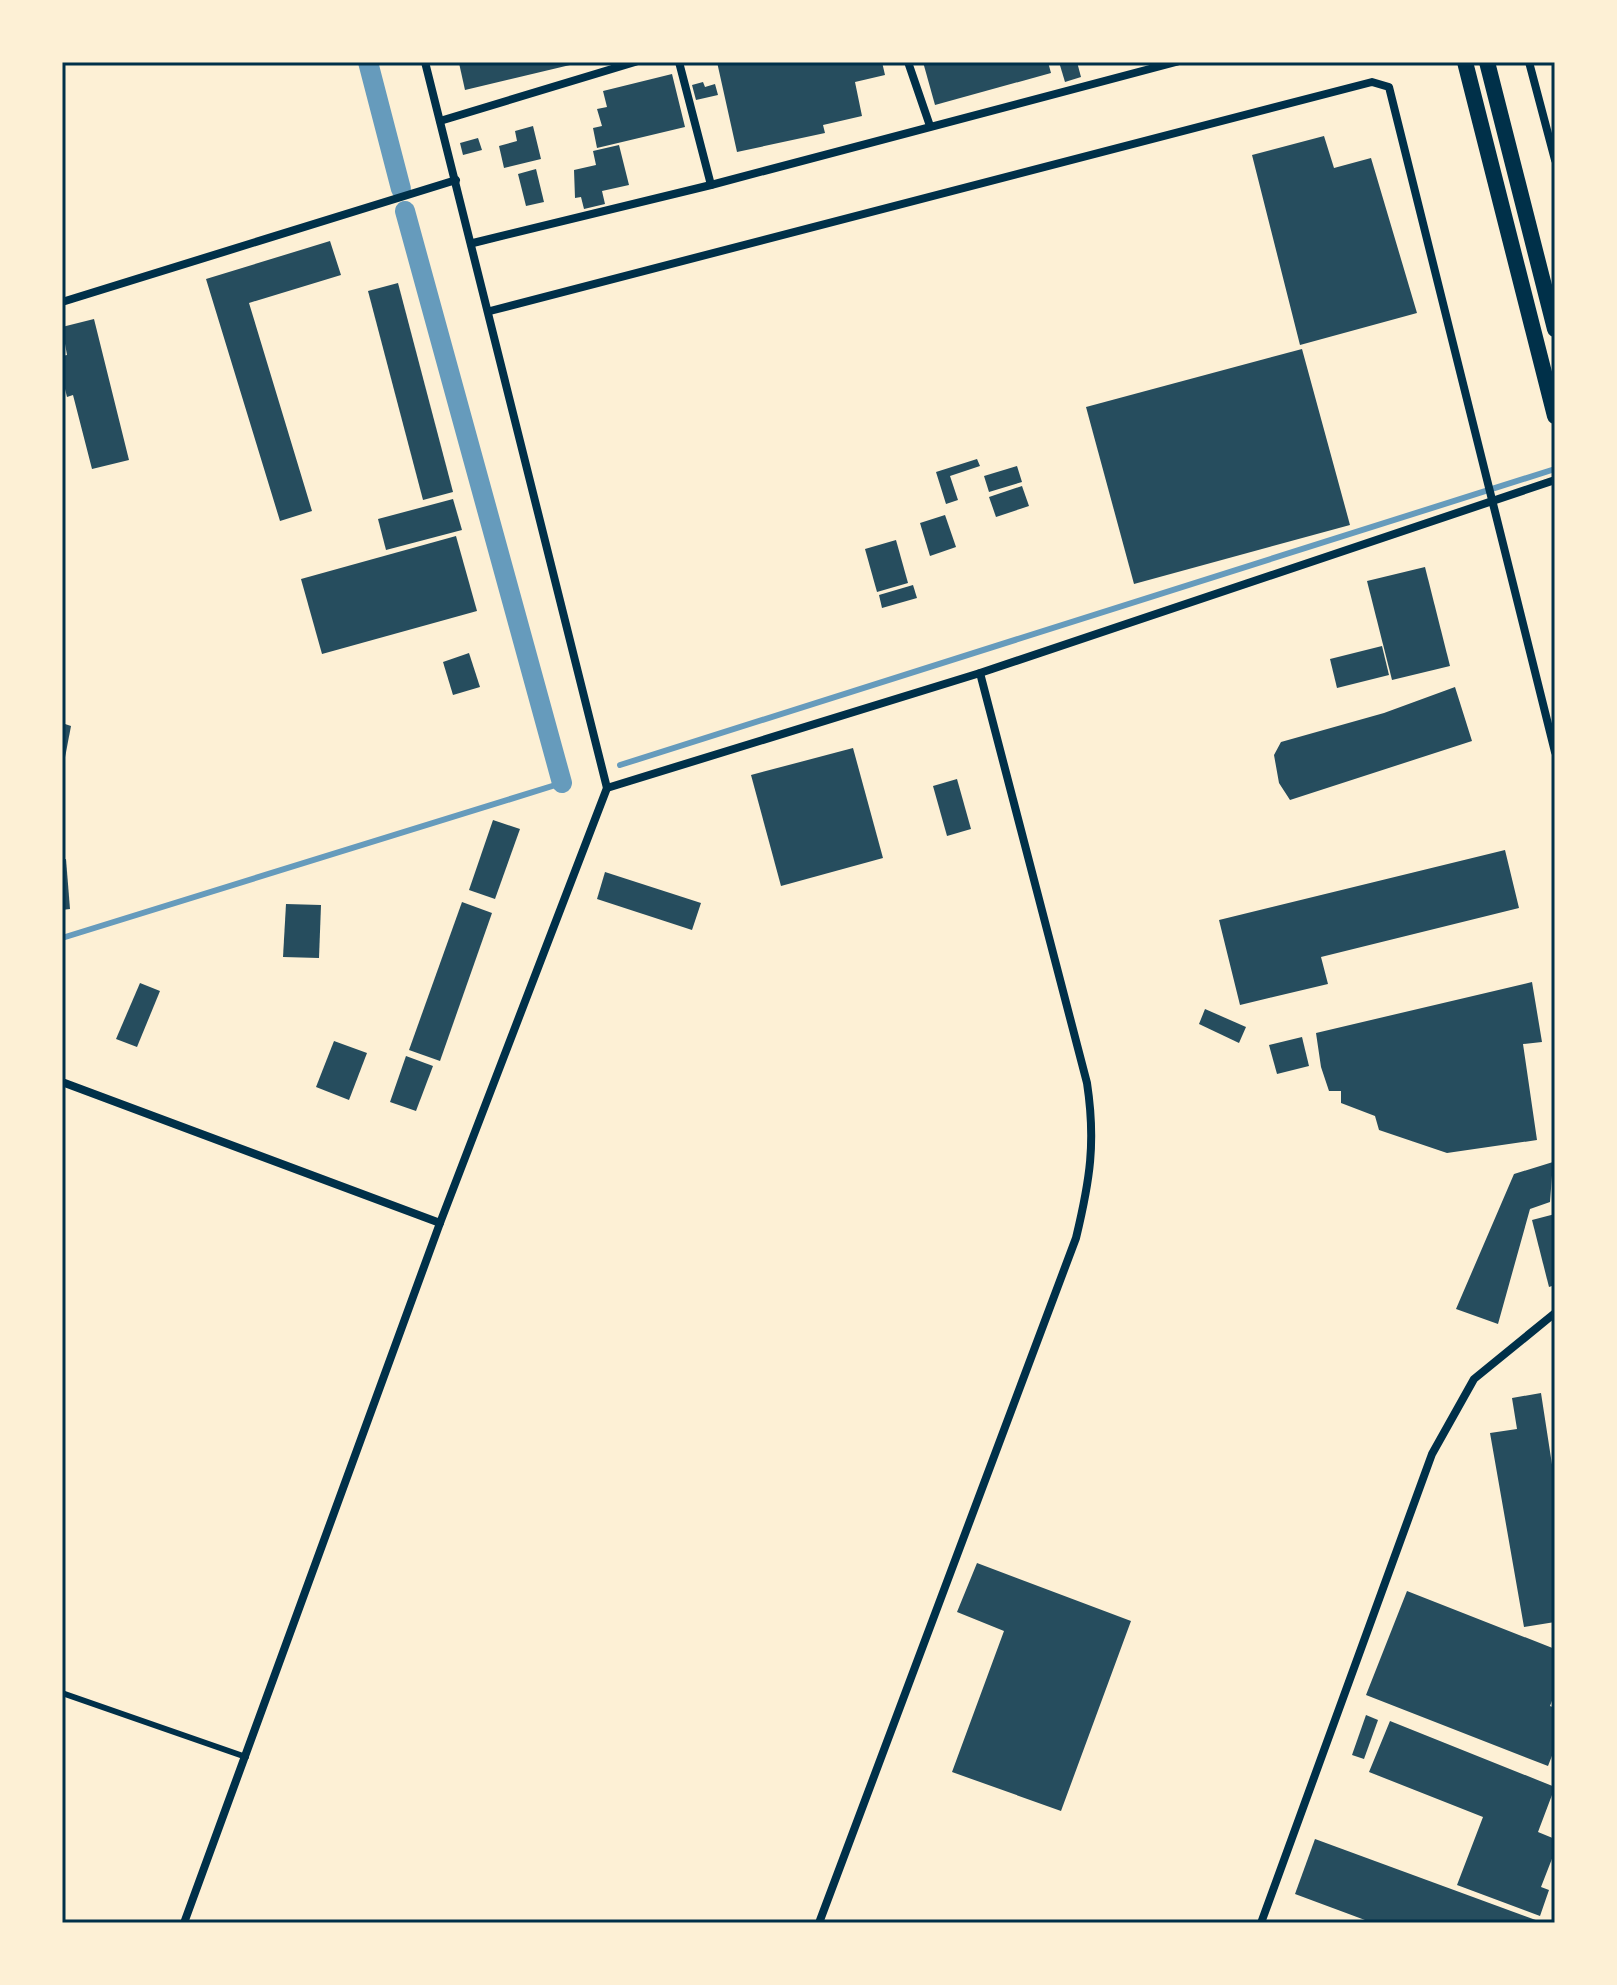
<svg xmlns="http://www.w3.org/2000/svg" width="1617" height="1985" viewBox="0 0 1617 1985" font-family="Mulish,sans-serif">
<style>
.lines{fill:none;stroke-linecap:round;stroke-linejoin:round}
.stream{stroke:#669bbc;stroke-width:6}
.canal{stroke:#669bbc;stroke-width:20}
.building{fill:#264d5e}
.service{stroke:#003049;stroke-width:6}
.minor{stroke:#003049;stroke-width:8}
.secondary{stroke:#003049;stroke-width:16}
.neatline{fill:none;stroke:#003049;stroke-width:3}
</style>
<rect width="100%" height="100%" fill="#fdf0d5"/>
<g class="lines">
<g class="stream">
<path d="M620 765 1555 469"/>
<path d="M62 938 562 783"/>
</g>
<g class="canal">
<path d="M368 62 401 189"/>
<path d="M405 211 562 783"/>
</g>
</g>
<g class="building">
<path d="M569 62 570 65 465 90 459 63Z"/>
<path d="M717 62H882L885 75 855 82 862 116 823 125 825 133 737 152Z"/>
<path d="M923 62H1048L1051 73 935 105Z"/>
<path d="M1059 62H1077L1081 77 1065 82Z"/>
<path d="M672 74 685 127 597 148 593 128 602 126 597 109 607 107 603 91Z"/>
<path d="M703 82 705 87 715 84 718 95 696 100 692 85Z"/>
<path d="M533 126 541 159 504 168 499 146 517 141 515 131Z"/>
<path d="M1324 136 1334 168 1371 158 1417 313 1300 345 1252 155Z"/>
<path d="M478 138 482 150 463 155 460 143Z"/>
<path d="M619 145 629 185 602 191 605 204 584 209 581 197 575 198 574 170 596 165 593 151Z"/>
<path d="M536 169 544 202 526 206 518 174Z"/>
<path d="M330 241 341 275 249 303 312 511 280 521 206 279Z"/>
<path d="M398 283 453 492 423 500 368 291Z"/>
<path d="M94 319 129 460 92 469 73 395 67 397 62 377V356L67 355 62 327Z"/>
<path d="M1302 349 1350 525 1134 584 1086 407Z"/>
<path d="M977 459 980 466 950 476 958 500 946 504 936 472Z"/>
<path d="M1017 466 1022 482 989 492 984 476Z"/>
<path d="M1022 486 1029 506 996 517 989 497Z"/>
<path d="M453 499 462 530 386 550 378 519Z"/>
<path d="M945 515 956 547 930 556 920 523Z"/>
<path d="M456 536 477 611 322 654 301 579Z"/>
<path d="M896 540 908 583 877 592 865 549Z"/>
<path d="M1425 567 1450 666 1392 680 1367 581Z"/>
<path d="M913 585 917 598 882 608 879 595Z"/>
<path d="M1382 646 1389 675 1337 688 1330 659Z"/>
<path d="M469 653 480 687 453 695 443 662Z"/>
<path d="M1455 687 1472 741 1290 800 1279 783 1274 755 1281 742 1384 713Z"/>
<path d="M62 723 71 726 63 768H62Z"/>
<path d="M853 748 883 858 781 886 751 775Z"/>
<path d="M957 779 971 829 947 836 933 786Z"/>
<path d="M493 820 520 829 495 899 469 890Z"/>
<path d="M1505 850 1519 908 1321 957 1328 984 1240 1005 1219 920Z"/>
<path d="M66 859 70 909 62 910V860Z"/>
<path d="M605 872 701 903 692 930 597 899Z"/>
<path d="M462 902 492 913 440 1061 409 1050Z"/>
<path d="M286 904 321 905 319 958 283 957Z"/>
<path d="M1532 982 1542 1042 1523 1044 1537 1140 1447 1153 1379 1130 1375 1116 1341 1103V1091H1329L1321 1067 1316 1033Z"/>
<path d="M140 983 160 991 137 1047 116 1039Z"/>
<path d="M1205 1009 1246 1027 1239 1043 1199 1024Z"/>
<path d="M1302 1037 1309 1066 1277 1074 1269 1045Z"/>
<path d="M334 1041 367 1053 349 1100 316 1087Z"/>
<path d="M406 1056 433 1066 416 1111 390 1102Z"/>
<path d="M1553 1162 1550 1202 1530 1209 1498 1324 1456 1309 1514 1174Z"/>
<path d="M1555 1214V1285L1549 1287 1532 1220Z"/>
<path d="M1541 1393 1555 1484V1622L1524 1627 1490 1433 1517 1429 1512 1398Z"/>
<path d="M977 1563 1131 1621 1061 1811 952 1772 1004 1631 957 1612Z"/>
<path d="M1407 1591 1555 1649V1693L1550 1706 1555 1708V1748L1548 1766 1366 1695Z"/>
<path d="M1366 1715 1378 1720 1364 1759 1352 1755Z"/>
<path d="M1390 1721 1555 1787 1538 1832 1555 1839V1851L1541 1887 1549 1890 1540 1916 1457 1885 1483 1817 1369 1772Z"/>
<path d="M1315 1839 1544 1923H1373L1295 1894Z"/>
</g>
<g class="lines">
<path class="service" d="M62 1693 246 1757"/>
<g class="minor">
<path d="M679 62 711 185"/>
<path d="M908 62 930 126"/>
<path d="M1529 62 1555 160"/>
<path d="M440 121 635 62"/>
<path d="M473 243 711 185 1176 62"/>
<path d="M62 302 456 180"/>
<path d="M490 311 1372 82 1389 87 1555 752"/>
<path d="M607 788 980 673 1555 480"/>
<path d="M62 1082 440 1223"/>
<path d="M184 1923 440 1223 607 788 425 62"/>
<path d="M819 1923 1076 1238C1090 1180 1096 1142 1087 1083L980 673"/>
<path d="M1261 1923 1432 1454 1474 1379 1555 1313"/>
</g>
<g class="secondary">
<path d="M1465 62 1555 416"/>
<path d="M1487 62 1555 329"/>
</g>
</g>
<rect width="1617" height="1985" fill="none" stroke="#fdf0d5" stroke-width="128"/>
<rect x="64" y="64" width="1489" height="1857" class="neatline"/>
</svg>
